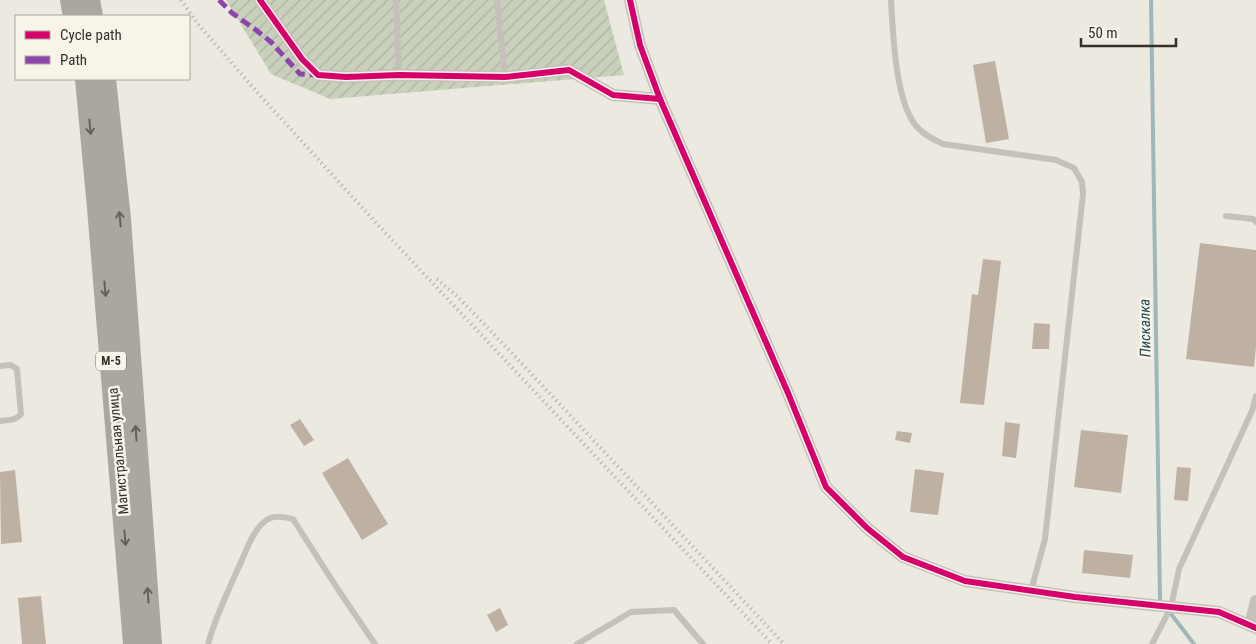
<svg xmlns="http://www.w3.org/2000/svg" width="1256" height="644" viewBox="0 0 1256 644" font-family="'Roboto Condensed',sans-serif">
<style>
.garden{fill:url(#garden-furrows)}
.lines{fill:none;stroke-linecap:round;stroke-linejoin:round}
.stream{stroke:#9fb6ba;stroke-width:4}
.building{fill:#beb1a4}
.lane{stroke:#c5c1ba;stroke-width:6}
.street{stroke:#c5c1ba;stroke-width:12}
.highway{stroke:#aba7a0;stroke-width:22}
.rail{stroke:#ada9a4;stroke-width:4;stroke-dasharray:1 4;stroke-linecap:butt}
.quiet{stroke:#8e44ad;stroke-width:5;stroke-dasharray:10 5;stroke-linecap:butt}
.cycleway-casing{stroke:#f8f4e9;stroke-width:9}
.cycleway{stroke:#d6006c;stroke-width:6}
.oneway{stroke:#645f59}
.labels{text-anchor:middle;stroke-width:5;stroke-linejoin:round;paint-order:stroke}
.shield{fill:#f8f4e9;stroke:#706a63;stroke-width:1}
.shield-label{font-size:12px;font-weight:bold;fill:#352f29}
.street-label{font-size:14px;fill:#352f29;stroke:#f8f4e9}
.water-label{font-size:15px;font-style:italic;fill:#224652;stroke:#f8f4e9}
</style>
<defs>
<pattern id="garden-furrows" width="10" height="10" patternUnits="userSpaceOnUse" patternTransform="scale(1.25)"><rect width="10" height="10" fill="#c9d1bc"/><path d="M-1 1l2-2M0 10L10 0M9 11l2-2" fill="none" stroke="#adb4a2"/></pattern>
</defs>
<rect width="100%" height="100%" fill="#ece9e1"/>
<path class="garden" d="M226 0H604L624 75 330 99 271 74Z"/>
<g class="lines">
<g class="stream">
<path d="M1151 0 1160 600 1162 603"/>
<path d="M1168 610 1194 644"/>
</g>
</g>
<g class="building">
<path d="M995 61 1009 139 986 143 973 65Z"/>
<path d="M1200 243 1256 250V347L1254 367 1186 359Z"/>
<path d="M983 259 1001 261 984 405 960 403 972 294 978 295Z"/>
<path d="M1034 323 1050 324 1049 349H1032Z"/>
<path d="M300 419 314 440 304 446 290 425Z"/>
<path d="M1005 422 1020 424 1016 458 1002 456Z"/>
<path d="M1081 430 1128 435 1121 493 1074 487Z"/>
<path d="M897 431 912 433 910 443 895 440Z"/>
<path d="M348 458 388 524 362 540 322 473Z"/>
<path d="M1177 467 1191 468 1188 501 1174 500Z"/>
<path d="M915 469 944 473 938 515 910 512Z"/>
<path d="M15 470 22 542 1 544 0 472Z"/>
<path d="M1084 550 1133 555 1130 578 1082 573Z"/>
<path d="M41 596 46 644H22L18 598Z"/>
<path d="M500 608 508 625 496 632 487 615Z"/>
</g>
<g class="lines">
<g class="lane">
<path d="M396 0 399 75"/>
<path d="M497 0 505 77"/>
<path d="M891 0C893 32 895 103 917 127 924 135 933 139 943 144L1056 160 1074 168 1082 182 1083 194 1045 539 1031 591"/>
<path d="M1226 216 1253 219 1256 222"/>
<path d="M0 366 11 365 17 369 21 414C16 421 8 420 0 421"/>
<path d="M208 644C216 615 229 589 241 562 247 549 253 531 264 522 272 514 284 517 293 519L337 588 375 644"/>
<path d="M577 644 631 612 674 610 703 644"/>
<path d="M1152 644 1171 607 1179 569 1252 411 1256 396"/>
</g>
<g class="street">
<path d="M260 0 302 59 318 75 346 77 399 75 505 77 569 70 613 95 660 99"/>
<path d="M630 0 640 45 660 99 788 393 826 487 867 528 903 557 965 581 1075 597 1219 612 1256 628"/>
<path d="M1250 625 1256 601"/>
</g>
<g class="highway">
<path d="M71 0 74 16"/>
<path d="M89 0 92 16"/>
<path d="M86 79 98 208 134 644"/>
<path d="M105 79 120 219 151 644"/>
</g>
<g class="rail">
<path d="M181 0 198 24 256 91 378 225 772 644"/>
<path d="M437 279 457 296 509 350 784 644"/>
</g>
<path class="quiet" d="M219 0 232 13 256 30 271 42 300 74 318 75"/>
<defs>
<g id="cycleway">
<path d="M260 0 302 59 318 75 346 77 399 75 505 77 569 70 613 95 660 99"/>
<path d="M630 0 640 45 660 99 788 393 826 487 867 528 903 557 965 581 1075 597 1219 612 1256 628"/>
</g>
</defs>
<use href="#cycleway" class="cycleway-casing"/>
<use href="#cycleway" class="cycleway"/>
</g>
<defs><path id="oneway-shaft" d="M-6 0H5M1.5-3L5.5 0L1.5 3" fill="none" stroke-width="1.6" stroke-linecap="round" stroke-linejoin="round" transform="scale(1.25)"/></defs>
<g class="oneway">
<use href="#oneway-shaft" transform="translate(90 127) rotate(85)"/>
<use href="#oneway-shaft" transform="translate(120 219) rotate(-95)"/>
<use href="#oneway-shaft" transform="translate(105 289) rotate(85)"/>
<use href="#oneway-shaft" transform="translate(136 433) rotate(-94)"/>
<use href="#oneway-shaft" transform="translate(125 538) rotate(85)"/>
<use href="#oneway-shaft" transform="translate(148 595) rotate(-94)"/>
</g>
<g class="labels">
<rect class="shield" x="96" y="351.5" width="30" height="19" rx="4"/>
<g class="shield-label">
<text x="111" y="365">М-5</text>
</g>
<g class="street-label">
<text transform="translate(118 451) rotate(-95)" y="5">Магистральная улица</text>
</g>
<g class="water-label">
<text transform="translate(1145 328) rotate(-91)" y="5">Пискалка</text>
</g>
</g>
<rect x="15" y="15" width="175" height="65" fill="#f8f4e9" stroke="#aaa59c"/>
<rect x="25" y="31" width="25" height="8" fill="#d6006c" stroke="#aaa59c"/>
<text x="60" y="40" font-size="15" fill="#352f29">Cycle path</text>
<rect x="25" y="56" width="25" height="8" fill="#8e44ad" stroke="#aaa59c"/>
<text x="60" y="65" font-size="15" fill="#352f29">Path</text>
<path d="M1081 38v8h95v-8" fill="none" stroke="#352f29" stroke-width="2.5"/>
<text x="1088" y="38" font-size="15" fill="#352f29" stroke="#f8f4e9" stroke-width="4" paint-order="stroke">50 m</text>
</svg>
